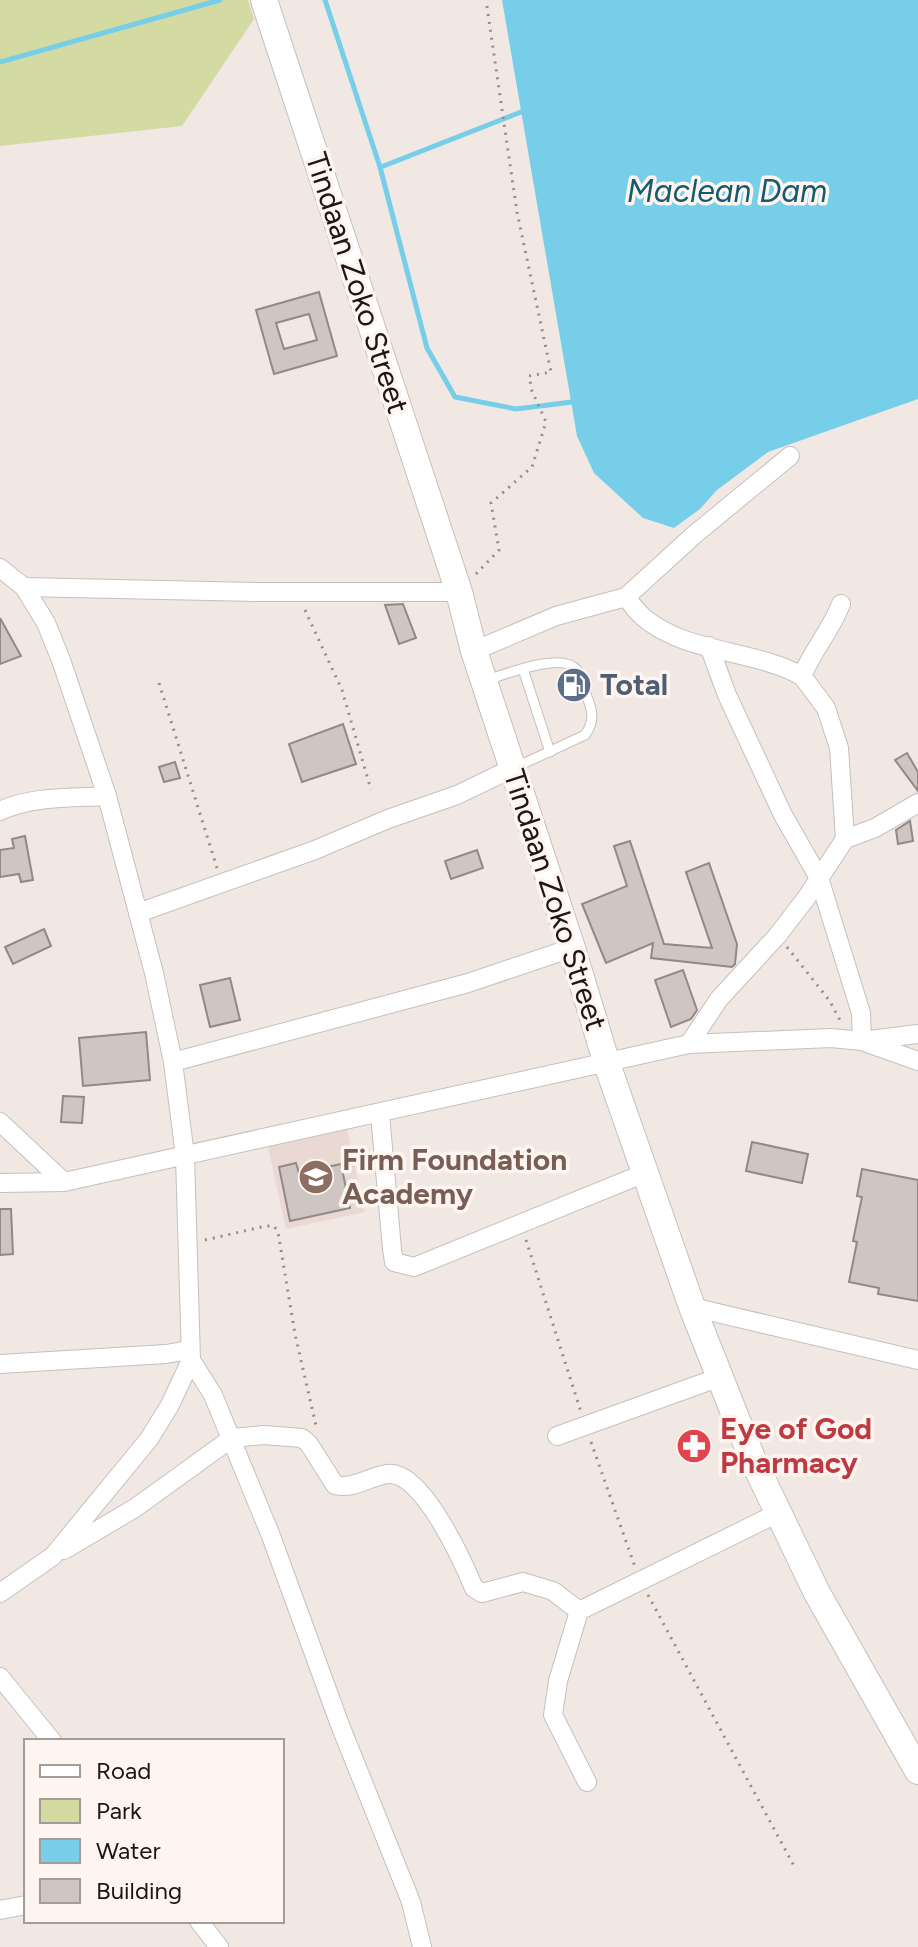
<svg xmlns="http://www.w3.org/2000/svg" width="918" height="1947" viewBox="0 0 918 1947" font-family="Figtree,sans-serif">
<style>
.built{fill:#e9d9d2}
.green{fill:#d3dba3}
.water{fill:#76cee9}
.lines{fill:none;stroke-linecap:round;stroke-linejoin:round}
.stream{stroke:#76cee9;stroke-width:5}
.building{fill:#cfc6c3;stroke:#928987;stroke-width:2;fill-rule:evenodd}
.lane-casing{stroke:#c7bfbb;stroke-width:11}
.street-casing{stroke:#c7bfbb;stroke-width:20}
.secondary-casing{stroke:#c7bfbb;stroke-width:28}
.path{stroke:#938d8a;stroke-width:3;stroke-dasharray:2 6;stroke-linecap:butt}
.lane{stroke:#fff;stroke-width:9}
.street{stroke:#fff;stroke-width:18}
.secondary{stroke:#fff;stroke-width:26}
.labels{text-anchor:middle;stroke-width:7;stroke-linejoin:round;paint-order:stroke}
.street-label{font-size:30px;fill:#1a1716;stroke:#fef5f1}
.service-label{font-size:30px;font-weight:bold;fill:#4e5e75;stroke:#fef5f1;text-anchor:start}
.education-label{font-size:30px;font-weight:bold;fill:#785e54;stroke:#fef5f1;text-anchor:start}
.health-label{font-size:30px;font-weight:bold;fill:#be3a42;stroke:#fef5f1;text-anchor:start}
.water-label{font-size:32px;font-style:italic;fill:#135c6f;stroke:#fef5f1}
</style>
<rect width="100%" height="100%" fill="#f1e8e4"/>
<path class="built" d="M346 1125 365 1212 286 1229 267 1143Z"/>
<path class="green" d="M0 0H248L254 19 182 126 0 146Z"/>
<path class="water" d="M502 0H918V399L768 452 717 490 700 509 674 528 643 518 594 473 577 436Z"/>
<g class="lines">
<g class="stream">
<path d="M325 0 380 167 427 348 455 397 516 409 572 402"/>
<path d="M0 62 220 0"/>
<path d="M381 167 521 112"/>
</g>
</g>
<g class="building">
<path d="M319 292 337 356 274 374 256 310ZM309 314 317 340 284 349 276 323Z"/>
<path d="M403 604 416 638 399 644 385 605Z"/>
<path d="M0 618 21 656 0 664Z"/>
<path d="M343 724 356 764 302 782 289 744Z"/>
<path d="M907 753 918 772V791L895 760Z"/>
<path d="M175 762 180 778 164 782 159 767Z"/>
<path d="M910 821 913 841 898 844 896 830Z"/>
<path d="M25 836 33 880 21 882 19 874 0 877V850L14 848 12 839Z"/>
<path d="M630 841 664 944 712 948 686 872 709 863 737 944 735 964 732 967 651 958 653 943 606 963 582 904 627 886 614 846Z"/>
<path d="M477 850 483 868 451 879 445 861Z"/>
<path d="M44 929 51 946 13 964 5 947Z"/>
<path d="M683 970 697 1010 691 1019 671 1027 655 980Z"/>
<path d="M230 978 240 1020 210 1027 200 985Z"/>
<path d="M146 1032 150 1080 83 1086 79 1038Z"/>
<path d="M63 1096 84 1097 82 1123 61 1122Z"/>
<path d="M752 1142 808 1154 802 1183 746 1171Z"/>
<path d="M296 1163 299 1173 341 1164 350 1208 290 1221 279 1167Z"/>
<path d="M862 1169 918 1180V1301L878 1294 879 1288 849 1282 857 1242 853 1241 862 1197 857 1196Z"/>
<path d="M0 1209H11L13 1254 0 1255Z"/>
</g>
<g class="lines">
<defs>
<g id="lane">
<path d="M523 669 550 752"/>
<path d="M487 680C506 674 563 651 577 670 582 676 584 687 586 694 592 710 596 720 585 735L516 767"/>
</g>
<g id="street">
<path d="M0 568 24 587 46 623 61 660 107 796 154 973 173 1062 185 1156 191 1360 170 1405 149 1439 53 1556 0 1593"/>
<path d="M24 587 259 592H459"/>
<path d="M626 597C631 603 636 611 642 616 685 654 753 649 802 676"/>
<path d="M709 646 727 695 783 815 819 878 861 1013 862 1041 918 1034"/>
<path d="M474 651 556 616 626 597 694 535 790 456"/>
<path d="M0 811C31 796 73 798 107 796"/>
<path d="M845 839 875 828 918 803"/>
<path d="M138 913 315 850 388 819 457 795 513 768"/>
<path d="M689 1044 719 999 777 936 807 897 845 839 839 748 826 708 802 676C813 650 831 630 841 604"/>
<path d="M173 1062 468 983 572 948"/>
<path d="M380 1114 392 1249 394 1262 414 1267 645 1173"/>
<path d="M0 1122 64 1182"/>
<path d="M0 1183 64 1182 689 1044 831 1038 862 1041 918 1061"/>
<path d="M692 1307 918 1360"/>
<path d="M191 1360 213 1395 271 1536 340 1725 411 1902 422 1947"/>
<path d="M0 1364 166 1354 189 1350"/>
<path d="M557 1436 720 1377"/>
<path d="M64 1550 135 1508 232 1438 264 1435 302 1438 309 1444 335 1485C353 1490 370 1476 388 1474 422 1470 463 1562 474 1588L482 1593 523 1582 553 1591 579 1611"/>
<path d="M0 1677 52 1741"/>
<path d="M587 1782 553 1715 558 1681 579 1611 778 1513"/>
<path d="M0 1910 26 1905"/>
<path d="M199 1921 219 1947"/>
</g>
<path id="secondary" d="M264 0 459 592 474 651 572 948 607 1064 692 1307 752 1458 817 1593 918 1771"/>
</defs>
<use href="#lane" class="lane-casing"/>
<use href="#street" class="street-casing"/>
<use href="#secondary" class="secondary-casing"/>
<g class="path">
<path d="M476 574 499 550 491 503 532 467 546 422 532 391 529 376 551 372 517 212 486 0"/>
<path d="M305 610 342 690 371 790"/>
<path d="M159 683 217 868"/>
<path d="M787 947 829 1000 841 1022"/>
<path d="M205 1240 266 1226H274L278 1232 295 1334 317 1430"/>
<path d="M526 1240 581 1412"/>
<path d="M591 1442 635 1567"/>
<path d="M648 1595 794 1866"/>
</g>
<use href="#lane" class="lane"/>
<use href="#street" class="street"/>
<use href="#secondary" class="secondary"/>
</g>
<defs>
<symbol id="fuel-disc" viewBox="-11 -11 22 22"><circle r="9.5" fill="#5c6f8a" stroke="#fef5f1"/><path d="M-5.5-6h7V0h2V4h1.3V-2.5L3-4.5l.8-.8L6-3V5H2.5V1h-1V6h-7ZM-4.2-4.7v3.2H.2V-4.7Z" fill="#fff"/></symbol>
<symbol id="school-disc" viewBox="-11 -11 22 22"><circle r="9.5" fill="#8d6e63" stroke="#fef5f1"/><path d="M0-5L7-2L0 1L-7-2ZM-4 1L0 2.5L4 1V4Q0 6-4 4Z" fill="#fff"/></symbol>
<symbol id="pharmacy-disc" viewBox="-11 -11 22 22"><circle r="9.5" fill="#e0444e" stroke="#fef5f1"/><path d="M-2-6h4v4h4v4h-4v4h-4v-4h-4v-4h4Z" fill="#fff"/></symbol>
</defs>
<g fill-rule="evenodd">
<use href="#fuel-disc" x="554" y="665" width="40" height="40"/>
<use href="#school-disc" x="296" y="1157" width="40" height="40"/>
<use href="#pharmacy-disc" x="674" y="1426" width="40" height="40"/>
</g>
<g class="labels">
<g class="street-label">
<text transform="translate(357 283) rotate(72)" y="10">Tindaan Zoko Street</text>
<text transform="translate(555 900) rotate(72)" y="10">Tindaan Zoko Street</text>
</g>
<g class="service-label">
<text x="600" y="695">Total</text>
</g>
<g class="education-label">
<text x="342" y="1170">Firm Foundation<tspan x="342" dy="34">Academy</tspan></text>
</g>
<g class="health-label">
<text x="720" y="1439">Eye of God<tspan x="720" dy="34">Pharmacy</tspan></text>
</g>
<g class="water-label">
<text x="727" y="202">Maclean Dam</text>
</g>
</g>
<rect x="24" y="1739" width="260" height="184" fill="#fef5f1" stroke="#a39c99" stroke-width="2"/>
<rect x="40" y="1765" width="40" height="12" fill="#ffffff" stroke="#a39c99" stroke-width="2"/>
<text x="96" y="1779" font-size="24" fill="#1a1716">Road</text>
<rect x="40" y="1799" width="40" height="24" fill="#d3dba3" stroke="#a39c99" stroke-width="2"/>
<text x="96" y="1819" font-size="24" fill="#1a1716">Park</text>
<rect x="40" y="1839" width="40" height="24" fill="#76cee9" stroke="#a39c99" stroke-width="2"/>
<text x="96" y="1859" font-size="24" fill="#1a1716">Water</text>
<rect x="40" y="1879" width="40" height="24" fill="#cfc6c3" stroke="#a39c99" stroke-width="2"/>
<text x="96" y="1899" font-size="24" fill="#1a1716">Building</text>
</svg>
